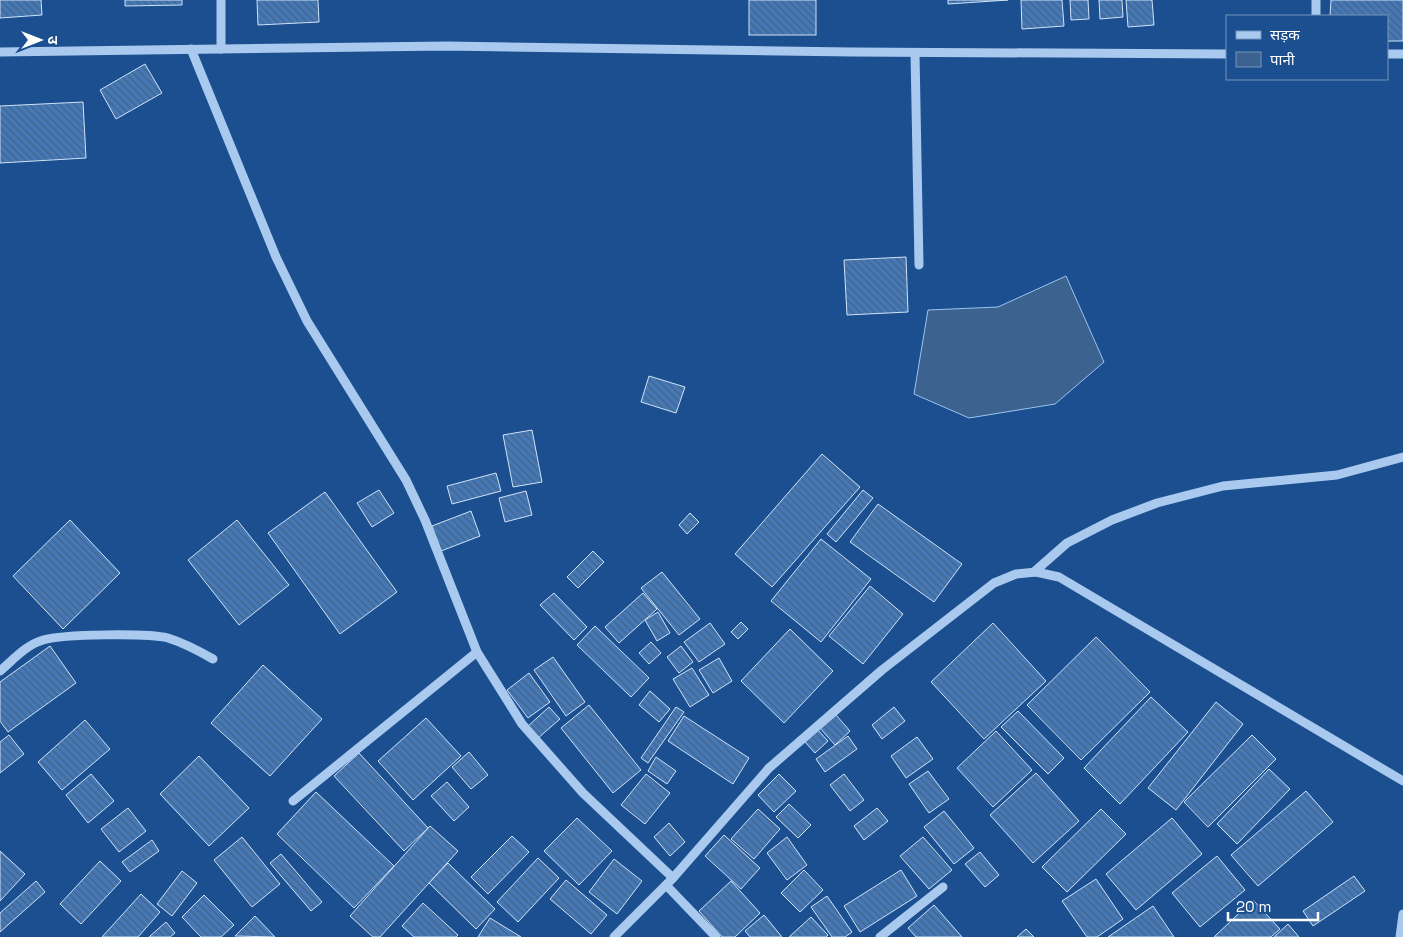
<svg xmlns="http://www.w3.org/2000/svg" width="1403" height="937" viewBox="0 0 1403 937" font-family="'Space Grotesk','Noto Sans Devanagari',sans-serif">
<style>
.water{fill:#3c6290;stroke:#9cc4f0}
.building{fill:url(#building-back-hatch);stroke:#cfe3fa}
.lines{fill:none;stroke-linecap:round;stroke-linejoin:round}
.minor{stroke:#a9c9ee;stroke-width:9}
</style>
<defs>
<pattern id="building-back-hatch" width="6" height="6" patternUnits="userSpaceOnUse" patternTransform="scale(1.25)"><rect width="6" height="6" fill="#4478b7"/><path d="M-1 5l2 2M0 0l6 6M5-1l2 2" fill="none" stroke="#486282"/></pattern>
</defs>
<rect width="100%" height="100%" fill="#1b4f8f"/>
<path class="water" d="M1066 276 1104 362 1055 404 969 418 914 394 928 310 998 307Z"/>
<g class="building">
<path d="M0 0H41L42 15 0 18Z"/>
<path d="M125 0H182V5L125 6Z"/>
<path d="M257 0H318L319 22 258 25Z"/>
<rect x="749" y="0" width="67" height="35"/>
<path d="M948 0H1008L948 4Z"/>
<path d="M1021 0H1062L1064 26 1022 29Z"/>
<path d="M1070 0H1088L1089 19 1071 20Z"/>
<path d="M1099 0H1122L1123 17 1100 19Z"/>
<path d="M1126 0H1152L1154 25 1128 27Z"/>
<path d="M1331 0H1403V41H1387V16H1330Z"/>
<path d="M145 64 162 93 116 119 100 90Z"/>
<path d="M83 102 86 158 0 163V106Z"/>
<path d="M906 257 908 312 847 315 844 260Z"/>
<path d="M649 376 685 387 676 413 641 402Z"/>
<path d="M532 430 542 482 513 487 503 435Z"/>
<path d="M822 454 860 487 772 587 735 554Z"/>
<path d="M496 473 501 491 452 504 447 486Z"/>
<path d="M379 490 394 513 372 527 357 503Z"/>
<path d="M863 490 873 498 836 542 827 534Z"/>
<path d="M526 491 532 515 505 522 499 498Z"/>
<path d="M325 492 397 592 340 634 268 533Z"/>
<path d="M878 504 962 564 934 602 850 542Z"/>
<path d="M471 511 480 536 441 551 432 526Z"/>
<path d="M690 513 699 522 687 534 679 525Z"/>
<path d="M70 520 120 573 63 629 13 576Z"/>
<path d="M237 520 289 585 239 625 188 560Z"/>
<path d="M821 539 871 579 821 642 771 601Z"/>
<path d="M593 551 604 562 578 588 567 577Z"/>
<path d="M662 572 700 619 679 635 641 588Z"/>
<path d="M870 586 903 614 863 664 829 636Z"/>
<path d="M554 593 587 627 574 640 540 605Z"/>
<path d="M643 593 657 609 619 643 605 627Z"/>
<path d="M658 612 670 633 657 641 645 620Z"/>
<path d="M741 622 748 629 738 639 731 632Z"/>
<path d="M710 623 725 644 699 662 684 642Z"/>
<path d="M993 623 1046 681 984 739 931 682Z"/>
<path d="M595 626 649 678 631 697 577 645Z"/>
<path d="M790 629 833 671 784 723 741 681Z"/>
<path d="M1096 637 1150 692 1081 760 1027 705Z"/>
<path d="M651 642 661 653 649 664 639 653Z"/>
<path d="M50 646 76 683 8 732 0 721V682Z"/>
<path d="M681 646 693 662 679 673 667 657Z"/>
<path d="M553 657 585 702 566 716 534 670Z"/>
<path d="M719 658 732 681 713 693 699 670Z"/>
<path d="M263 665 322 719 270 776 211 723Z"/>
<path d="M692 668 709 695 690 707 673 679Z"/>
<path d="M529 673 550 702 528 718 507 690Z"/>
<path d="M650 691 670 709 659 722 639 705Z"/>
<path d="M1151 697 1188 732 1120 804 1084 768Z"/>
<path d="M1216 702 1243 724 1176 810 1148 788Z"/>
<path d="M589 705 641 770 613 793 561 728Z"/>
<path d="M549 707 560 719 537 739 527 727Z"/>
<path d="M676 707 684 712 648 763 641 758Z"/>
<path d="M894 707 905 721 882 739 872 725Z"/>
<path d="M1018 711 1064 758 1048 774 1001 727Z"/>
<path d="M836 715 850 731 835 745 820 728Z"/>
<path d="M684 716 749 758 733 784 668 741Z"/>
<path d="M426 718 461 756 413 800 378 761Z"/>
<path d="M85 720 110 749 62 790 38 762Z"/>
<path d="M818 730 828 741 815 753 805 742Z"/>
<path d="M996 731 1032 770 993 807 957 768Z"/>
<path d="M9 735 24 754 0 773V742Z"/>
<path d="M1252 735 1276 759 1208 827 1184 802Z"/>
<path d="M848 736 857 749 825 772 816 759Z"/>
<path d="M917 737 933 759 906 778 891 756Z"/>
<path d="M469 752 488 775 471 789 452 767Z"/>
<path d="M359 753 428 828 404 851 334 776Z"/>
<path d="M199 756 249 808 209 846 160 794Z"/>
<path d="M656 757 676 771 667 784 648 771Z"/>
<path d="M1269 769 1290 789 1237 844 1217 824Z"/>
<path d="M928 771 949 799 929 813 909 784Z"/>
<path d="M1036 773 1079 821 1033 863 990 815Z"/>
<path d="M91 774 114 801 88 823 66 795Z"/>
<path d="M646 774 670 793 645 824 621 805Z"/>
<path d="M779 774 796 791 774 812 758 795Z"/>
<path d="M844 774 864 800 850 811 830 785Z"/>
<path d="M447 782 469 807 454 821 431 796Z"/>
<path d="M1306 791 1333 822 1258 886 1231 855Z"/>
<path d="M316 792 394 866 354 908 277 834Z"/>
<path d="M789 804 811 825 798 838 776 817Z"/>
<path d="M128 808 146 831 119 852 101 829Z"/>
<path d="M877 808 888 821 864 840 854 826Z"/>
<path d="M758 809 780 829 754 859 731 839Z"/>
<path d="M1101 809 1126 834 1067 892 1042 867Z"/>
<path d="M944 811 974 848 954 864 924 827Z"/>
<path d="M577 818 612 851 579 885 544 851Z"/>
<path d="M1172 818 1202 854 1136 910 1106 874Z"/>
<path d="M669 823 685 842 670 856 654 837Z"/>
<path d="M430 826 458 851 380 937H373L350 916Z"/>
<path d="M724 835 760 868 741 889 705 856Z"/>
<path d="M512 836 529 852 488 894 471 877Z"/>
<path d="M242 837 280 884 252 907 214 860Z"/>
<path d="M787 837 807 865 787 880 767 853Z"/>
<path d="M923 837 952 870 929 889 900 856Z"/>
<path d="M152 840 159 851 130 872 122 862Z"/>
<path d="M0 851 25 874 0 901Z"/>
<path d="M980 852 999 875 985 887 965 864Z"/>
<path d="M281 854 322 902 311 911 270 863Z"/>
<path d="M1217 856 1245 890 1200 927 1172 893Z"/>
<path d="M538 858 559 878 518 922 497 902Z"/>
<path d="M614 859 642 881 617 914 589 892Z"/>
<path d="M100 861 121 881 81 924 60 904Z"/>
<path d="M448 863 495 909 476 929 429 883Z"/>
<path d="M804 870 823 890 800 912 781 893Z"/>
<path d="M901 870 917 896 860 932 844 906Z"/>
<path d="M182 871 197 883 172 916 157 904Z"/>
<path d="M1354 876 1365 891 1313 926 1303 911Z"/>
<path d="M1096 879 1123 919 1097 937H1087L1062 901Z"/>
<path d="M566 880 607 915 591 934 550 899Z"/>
<path d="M36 881 45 892 0 932V913Z"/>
<path d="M731 881 760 913 735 937H722L699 911Z"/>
<path d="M141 894 160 912 138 937H102Z"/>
<path d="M204 895 234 925 221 937H201L182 917Z"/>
<path d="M827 896 852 932 845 937H832L811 907Z"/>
<path d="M1253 900 1280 929 1271 937H1214Z"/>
<path d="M423 903 458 935 456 937H414L402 926Z"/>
<path d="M934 905 962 937H916L908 928Z"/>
<path d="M1153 906 1174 937H1108Z"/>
<path d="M764 915 782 937H750L745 931Z"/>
<path d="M255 916 275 937 235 936Z"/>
<path d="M811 917 828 935 826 937H789Z"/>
<path d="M490 918 521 937H478Z"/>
<path d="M166 922 175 933 170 937H149Z"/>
<path d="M1288 924 1299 937H1274Z"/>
<path d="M1026 929 1034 937H1017Z"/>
</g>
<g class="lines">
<g class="minor">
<path d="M221 0V49"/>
<path d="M1316 16V0"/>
<path d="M191 49 276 257 307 321 406 480 425 520 477 652 522 724 583 793 673 878"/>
<path d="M0 52 446 46 852 52 1227 54"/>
<path d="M915 53 919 265"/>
<path d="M1387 54H1403"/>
<path d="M1034 572 1067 543 1112 520 1157 503 1223 486 1337 475 1403 457"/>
<path d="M0 671C13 660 26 645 43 640 63 634 148 633 168 638 184 643 199 651 213 659"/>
<path d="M293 801 477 652"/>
<path d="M666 885 716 937"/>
<path d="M614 937 673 878 769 768 882 670 994 583 1016 574 1036 572 1059 577 1403 781"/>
<path d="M880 937 943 887"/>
<path d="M1400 937 1403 914"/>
</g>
</g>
<rect x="1226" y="15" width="162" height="65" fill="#1b4f8f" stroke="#7695bc"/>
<rect x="1236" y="31" width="25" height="8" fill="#a9c9ee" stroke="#7695bc"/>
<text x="1270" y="40" font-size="15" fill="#ffffff">सड़क</text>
<rect x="1236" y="52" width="25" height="15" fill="#3c6290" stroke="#7695bc"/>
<text x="1270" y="65" font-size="15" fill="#ffffff">पानी</text>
<g transform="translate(40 40) rotate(90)" stroke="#1b4f8f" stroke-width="4" paint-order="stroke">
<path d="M0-4L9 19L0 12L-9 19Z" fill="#ffffff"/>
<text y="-8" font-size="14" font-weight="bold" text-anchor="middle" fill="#ffffff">उ</text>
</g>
<path d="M1228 912v8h90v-8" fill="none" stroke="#ffffff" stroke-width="2.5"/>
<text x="1236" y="912" font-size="15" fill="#ffffff" stroke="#1b4f8f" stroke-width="4" paint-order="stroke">20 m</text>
</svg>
